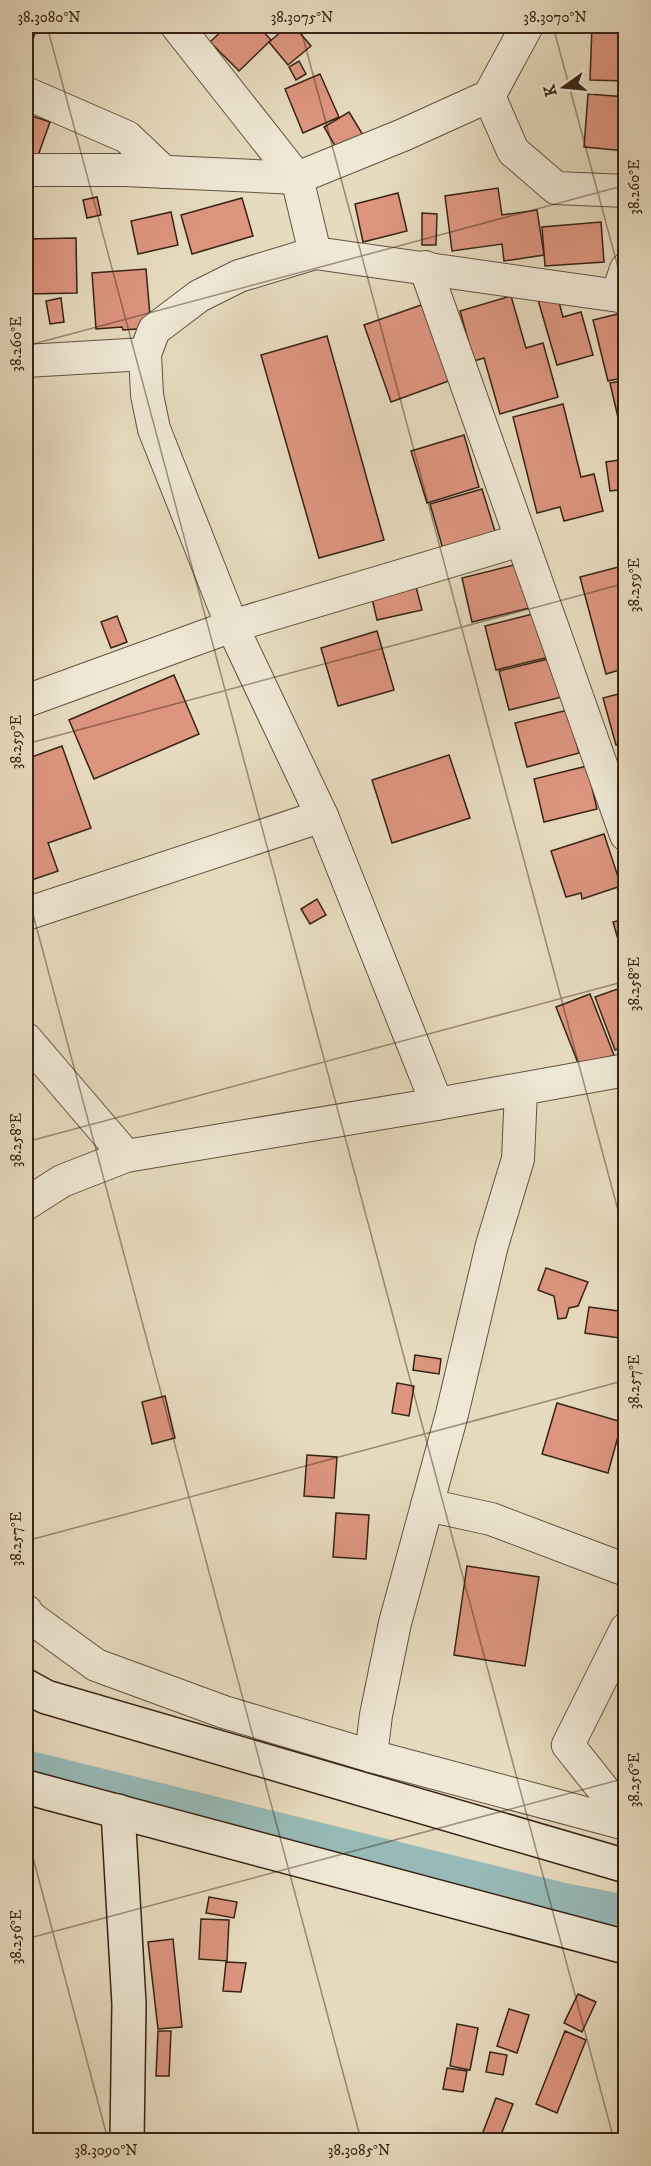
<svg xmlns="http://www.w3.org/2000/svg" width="651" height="2166" viewBox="0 0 651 2166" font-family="'IM FELL DW Pica',serif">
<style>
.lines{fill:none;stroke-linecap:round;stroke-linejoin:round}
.canal{stroke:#97bab7;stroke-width:32}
.building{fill:#dd9580;stroke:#372315;stroke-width:1.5}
.minor-casing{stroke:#635140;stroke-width:34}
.secondary-casing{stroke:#372315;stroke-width:36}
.minor{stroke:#efe8d5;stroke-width:32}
.secondary{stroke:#efe8d5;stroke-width:33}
.ticks{fill:none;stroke:#372315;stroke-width:1.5;stroke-opacity:0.45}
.neatline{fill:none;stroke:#372315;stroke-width:2}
.ticks-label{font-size:15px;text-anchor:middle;fill:#372315}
</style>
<rect width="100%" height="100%" fill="#e7dbbf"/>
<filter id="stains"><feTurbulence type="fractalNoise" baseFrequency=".00333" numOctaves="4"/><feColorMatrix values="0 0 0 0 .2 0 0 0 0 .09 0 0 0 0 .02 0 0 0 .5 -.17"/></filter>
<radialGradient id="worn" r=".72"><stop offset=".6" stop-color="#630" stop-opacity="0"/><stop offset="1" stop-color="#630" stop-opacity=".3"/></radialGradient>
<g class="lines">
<path class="canal" d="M26 1766 564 1899 626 1911"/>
</g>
<g class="building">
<path d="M26 26 37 27 26 61Z"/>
<path d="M227 26H258L271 40 239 71 210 42Z"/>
<path d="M288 26H294L311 46 288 65 269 42Z"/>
<path d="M592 26H626V81L590 80Z"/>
<path d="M299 61 306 74 296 80 289 67Z"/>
<path d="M320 74 339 117 303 133 285 89Z"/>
<path d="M588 94 626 97V151L584 147Z"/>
<path d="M349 112 366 140 341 156 324 127Z"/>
<path d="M26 114 50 122 35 164 26 161Z"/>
<path d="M498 188 502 215 537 210 544 255 504 261 502 244 452 251 445 196Z"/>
<path d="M398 193 407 231 363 242 355 204Z"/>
<path d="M97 197 101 215 87 218 83 200Z"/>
<path d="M242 198 253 236 192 254 181 215Z"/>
<path d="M171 212 178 245 138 254 131 221Z"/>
<path d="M422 213 437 214 436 245H422Z"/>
<path d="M601 222 604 262 545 266 542 227Z"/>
<path d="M76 238 77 293 27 294 26 239Z"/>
<path d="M146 269 151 328 123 330 122 327 96 329 92 273Z"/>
<path d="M557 295 563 317 581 312 593 355 557 365 538 300Z"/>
<path d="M511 296 526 348 543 343 558 397 500 414 484 358 474 361 460 311Z"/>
<path d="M61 298 64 322 50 324 46 301Z"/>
<path d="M427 303 454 379 391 402 364 325Z"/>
<path d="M626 312V377L608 381 593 320Z"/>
<path d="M327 336 384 540 319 558 261 355Z"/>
<path d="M626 380V452L610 383Z"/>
<path d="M563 404 581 477 594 474 603 511 564 521 560 507 537 513 513 417Z"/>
<path d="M464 435 479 487 427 503 411 451Z"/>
<path d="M626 459V489L610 491 606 462Z"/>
<path d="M482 489 498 541 445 556 430 504Z"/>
<path d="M522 563 533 607 472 622 462 578Z"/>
<path d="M626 565V668L606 674 580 577Z"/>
<path d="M415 583 422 610 377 620 371 594Z"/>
<path d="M537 613 549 657 496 670 485 626Z"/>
<path d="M117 616 127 642 111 648 101 622Z"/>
<path d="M377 631 394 690 338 706 321 648Z"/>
<path d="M552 658 562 697 509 710 499 671Z"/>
<path d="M174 675 199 734 94 779 69 720Z"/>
<path d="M626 692V742L616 745 603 698Z"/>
<path d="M568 710 579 753 527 767 515 723Z"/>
<path d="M62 746 91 828 48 843 58 871 26 882V759Z"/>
<path d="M449 755 470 818 392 843 372 780Z"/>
<path d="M587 766 597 809 544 822 534 779Z"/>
<path d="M604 834 621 886 582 899 581 893 566 897 551 851Z"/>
<path d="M317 899 326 915 310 924 301 909Z"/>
<path d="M626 919V967L613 922Z"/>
<path d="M626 986V1046L615 1050 595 997Z"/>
<path d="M590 994 614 1055 580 1068 556 1007Z"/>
<path d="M546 1268 588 1282 578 1306 569 1308 566 1318 558 1319 554 1296 538 1290Z"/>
<path d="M589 1307 626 1312V1339L585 1333Z"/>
<path d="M415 1355 441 1359 439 1374 413 1370Z"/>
<path d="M397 1383 414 1386 409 1416 392 1413Z"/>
<path d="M165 1396 175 1438 152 1444 142 1402Z"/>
<path d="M557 1403 622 1422 608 1473 542 1454Z"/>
<path d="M307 1455 337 1457 334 1498 304 1496Z"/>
<path d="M336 1513 369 1515 366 1559 333 1557Z"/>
<path d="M467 1566 539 1577 525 1666 454 1655Z"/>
<path d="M209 1897 237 1902 234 1918 206 1913Z"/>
<path d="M201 1919 229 1920 227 1961 199 1959Z"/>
<path d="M173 1939 182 2027 158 2029 148 1942Z"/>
<path d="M226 1962 246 1963 241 1992 223 1991Z"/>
<path d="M578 1994 596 2002 582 2032 564 2023Z"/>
<path d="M509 2009 529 2015 517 2053 497 2046Z"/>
<path d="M457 2024 478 2028 470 2070 450 2066Z"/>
<path d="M158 2031H171L169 2076H156Z"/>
<path d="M565 2031 586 2040 557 2113 536 2104Z"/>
<path d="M490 2052 507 2055 503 2075 486 2072Z"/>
<path d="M447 2068 467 2071 463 2092 443 2089Z"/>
<path d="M496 2098 513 2104 499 2140H480Z"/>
</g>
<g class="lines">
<defs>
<g id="minor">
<path d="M177 26 297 178 315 253"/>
<path d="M26 93 127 137 164 172"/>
<path d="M489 96 513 151 556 188 626 191"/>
<path d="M26 170H125L297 178 403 135 489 96 527 26"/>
<path d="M425 267 626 835"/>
<path d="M617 295 626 269"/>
<path d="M26 361 145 354"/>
<path d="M26 701 232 626 154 429 147 395 145 354 154 330 199 296 239 276 315 253 626 297"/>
<path d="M26 914 322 816"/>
<path d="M26 1039 126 1156"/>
<path d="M521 1090 518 1159 492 1245 452 1414 395 1623 376 1715 371 1756 626 1824"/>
<path d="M437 1104 322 816 232 626 521 540"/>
<path d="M26 1204 62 1181 126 1156 437 1104 626 1070"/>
<path d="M427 1505 491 1519 626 1570"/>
<path d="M26 1611 30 1617 96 1665 224 1712 371 1756"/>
<path d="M626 1629 568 1745 626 1818"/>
</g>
<g id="secondary">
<path d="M26 1686 46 1697 626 1866"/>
<path d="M26 1787 626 1947"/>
<path d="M118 1811 129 2004 127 2140"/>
</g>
</defs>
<use href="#minor" class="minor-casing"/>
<use href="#secondary" class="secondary-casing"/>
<use href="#minor" class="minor"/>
<use href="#secondary" class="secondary"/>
</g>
<path class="ticks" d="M47 26 614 2140M300 26 626 1240M553 26 626 297M26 346 626 185M26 744 626 583M26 888 361 2140M26 1142 626 981M26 1541 626 1380M26 1831 108 2140M26 1939 626 1778"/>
<rect width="651" height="2166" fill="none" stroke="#e7dbbf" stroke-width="66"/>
<g transform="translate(564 87) rotate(255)" stroke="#efe8d5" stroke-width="4.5" paint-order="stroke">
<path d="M0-4.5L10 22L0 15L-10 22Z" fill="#372315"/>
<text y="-9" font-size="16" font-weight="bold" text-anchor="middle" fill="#372315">K</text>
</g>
<rect x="33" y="33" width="585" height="2100" class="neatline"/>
<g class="ticks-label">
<text x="49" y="22">38.3080°N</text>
<text x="302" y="22">38.3075°N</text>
<text x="555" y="22">38.3070°N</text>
<text transform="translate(634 187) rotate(-90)" y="5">38.260°E</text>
<text transform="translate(16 344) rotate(-90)" y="5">38.260°E</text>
<text transform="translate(634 585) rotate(-90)" y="5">38.259°E</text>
<text transform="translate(16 742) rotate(-90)" y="5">38.259°E</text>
<text transform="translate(634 984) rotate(-90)" y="5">38.258°E</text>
<text transform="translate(16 1140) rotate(-90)" y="5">38.258°E</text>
<text transform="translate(634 1382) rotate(-90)" y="5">38.257°E</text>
<text transform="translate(16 1539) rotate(-90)" y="5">38.257°E</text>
<text transform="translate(634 1780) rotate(-90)" y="5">38.256°E</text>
<text transform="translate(16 1937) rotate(-90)" y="5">38.256°E</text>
<text x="106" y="2155">38.3090°N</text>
<text x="359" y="2155">38.3085°N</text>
</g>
<rect width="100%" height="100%" filter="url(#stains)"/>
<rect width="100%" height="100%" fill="url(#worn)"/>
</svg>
